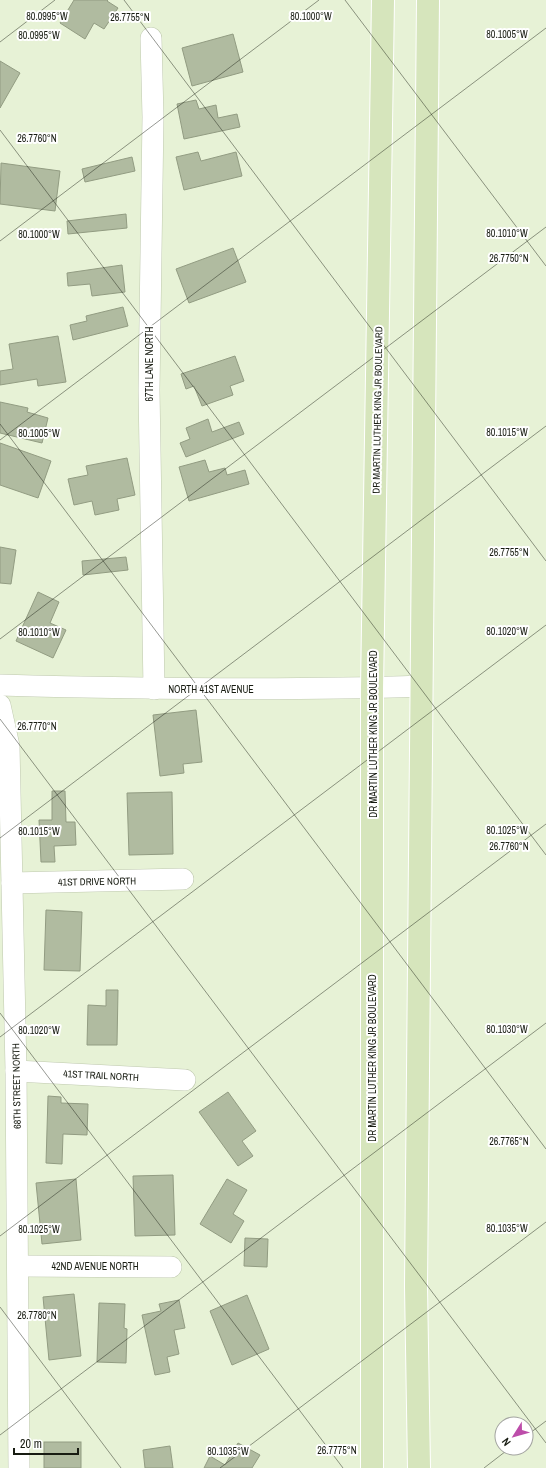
<svg xmlns="http://www.w3.org/2000/svg" width="546" height="1468" viewBox="0 0 546 1468" font-family="'Archivo Narrow',sans-serif">
<style>
.building{fill:#b0bba0;stroke:#929c82}
.lines{fill:none;stroke-linecap:round;stroke-linejoin:round}
.minor-casing{stroke:#bfc9af;stroke-width:22}
.major-casing{stroke:#fff;stroke-width:24}
.minor{stroke:#fff;stroke-width:21}
.major{stroke:#d6e5bc;stroke-width:22}
.ticks{fill:none;stroke:#181c12;stroke-width:1;stroke-opacity:0.45}
.labels{text-anchor:middle;stroke-width:4;stroke-linejoin:round;paint-order:stroke}
.street-label{font-size:10px;fill:#181c12;stroke:#fff}
.ticks-label{font-size:10px;text-anchor:middle;fill:#181c12;stroke:#fff;stroke-width:4;stroke-linejoin:round;paint-order:stroke}
</style>
<rect width="100%" height="100%" fill="#e7f2d6"/>
<g class="building">
<path d="M74 0H108L107 1 118 8 104 29 94 23 85 39 60 23Z"/>
<path d="M233 34 243 72 192 86 182 48Z"/>
<path d="M0 61 20 73 0 108Z"/>
<path d="M196 100 199 109 216 105 218 118 237 114 240 127 184 139 177 104Z"/>
<path d="M198 152 201 161 236 152 242 176 184 190 176 157Z"/>
<path d="M132 157 135 171 85 182 82 169Z"/>
<path d="M1 163 60 171 55 211 0 204Z"/>
<path d="M126 214 127 228 68 234 67 221Z"/>
<path d="M233 248 246 282 189 303 176 269Z"/>
<path d="M122 265 125 292 92 296 90 284 68 286 67 273Z"/>
<path d="M123 307 128 326 73 340 70 325 87 321 86 316Z"/>
<path d="M58 336 66 382 38 386 37 379 0 385V371L13 369 9 344Z"/>
<path d="M235 356 244 381 230 386 233 395 202 406 194 386 186 389 181 374Z"/>
<path d="M0 402 28 408 27 412 48 418 42 443 0 433Z"/>
<path d="M208 419 212 432 239 422 244 434 186 457 180 443 190 439 186 428Z"/>
<path d="M0 443 51 461 38 498 0 485Z"/>
<path d="M127 458 135 495 117 499 119 510 95 515 92 501 74 505 68 479 88 475 86 466Z"/>
<path d="M205 460 209 472 225 468 227 475 245 470 249 484 189 501 179 467Z"/>
<path d="M0 547 16 550 11 584 0 583Z"/>
<path d="M126 557 128 570 83 575 82 561Z"/>
<path d="M38 592 59 602 50 623 66 630 53 658 16 641Z"/>
<path d="M196 710 202 762 183 764 184 773 160 776 153 715Z"/>
<path d="M52 791H65L66 822H75L76 845 54 846 55 862H41L39 820H52Z"/>
<path d="M172 792 173 854 129 855 127 793Z"/>
<path d="M46 910 82 912 80 971 44 970Z"/>
<path d="M106 990H118L117 1045H87L88 1005 106 1006Z"/>
<path d="M228 1092 256 1131 242 1141 253 1156 238 1166 199 1112Z"/>
<path d="M48 1096 61 1097V1103L88 1104 87 1135 63 1134 62 1164 46 1163Z"/>
<path d="M173 1175 175 1235 135 1236 133 1176Z"/>
<path d="M76 1179 81 1240 42 1244 36 1183Z"/>
<path d="M227 1179 247 1190 233 1214 244 1221 231 1243 200 1224Z"/>
<path d="M245 1238 268 1239 267 1267 244 1266Z"/>
<path d="M74 1294 81 1356 49 1360 43 1297Z"/>
<path d="M247 1295 269 1349 232 1365 210 1311Z"/>
<path d="M179 1300 185 1328 174 1330 179 1354 167 1357 170 1372 155 1375 142 1315 161 1311 159 1304Z"/>
<path d="M99 1303 125 1304 124 1328 127 1329 126 1363 97 1362Z"/>
<rect x="44" y="1442" width="37" height="26"/>
<path d="M238 1443 260 1455 252 1468H204L210 1456 225 1465Z"/>
<path d="M170 1446 173 1468H145L143 1450Z"/>
</g>
<g class="lines">
<defs>
<g id="minor">
<path d="M151 38 153 117 149 390 154 689"/>
<path d="M0 685C141 689 281 691 422 686"/>
<path d="M0 705 9 746 16 1071 19 1468"/>
<path d="M12 883 183 879"/>
<path d="M16 1071 185 1080"/>
<path d="M18 1266 171 1267"/>
</g>
<g id="major">
<path d="M372 1468V688L383 0"/>
<path d="M419 1468 416 1286 428 0"/>
</g>
</defs>
<use href="#minor" class="minor-casing"/>
<use href="#major" class="major-casing"/>
<use href="#minor" class="minor"/>
<use href="#major" class="major"/>
</g>
<path class="ticks" d="M124 0 546 561M345 0 546 266M0 42 55 0M0 130 546 855M0 241 319 0M0 424 546 1149M0 440 546 28M0 639 546 227M0 719 546 1443M0 838 546 426M0 1013 343 1468M0 1037 546 625M0 1236 546 824M0 1307 121 1468M0 1435 546 1023M526 1436 546 1421M220 1468 546 1222M484 1468 510 1448"/>
<g class="labels">
<g class="street-label">
<text transform="translate(149 364) rotate(-90)" y="4">67TH LANE NORTH</text>
<text transform="translate(377 410) rotate(-89)" y="4">DR MARTIN LUTHER KING JR BOULEVARD</text>
<text x="211" y="693">NORTH 41ST AVENUE</text>
<text transform="translate(373 734) rotate(-90)" y="4">DR MARTIN LUTHER KING JR BOULEVARD</text>
<text transform="translate(97 881) rotate(-1)" y="4">41ST DRIVE NORTH</text>
<text transform="translate(372 1058) rotate(-90)" y="4">DR MARTIN LUTHER KING JR BOULEVARD</text>
<text transform="translate(101 1075) rotate(3)" y="4">41ST TRAIL NORTH</text>
<text transform="translate(16 1086) rotate(-91)" y="4">68TH STREET NORTH</text>
<text x="95" y="1270">42ND AVENUE NORTH</text>
</g>
</g>
<g class="ticks-label">
<text x="47" y="20">80.0995°W</text>
<text x="311" y="20">80.1000°W</text>
<text x="130" y="21">26.7755°N</text>
<text x="507" y="38">80.1005°W</text>
<text x="39" y="39">80.0995°W</text>
<text x="37" y="142">26.7760°N</text>
<text x="507" y="237">80.1010°W</text>
<text x="39" y="238">80.1000°W</text>
<text x="509" y="262">26.7750°N</text>
<text x="507" y="436">80.1015°W</text>
<text x="39" y="437">80.1005°W</text>
<text x="509" y="556">26.7755°N</text>
<text x="507" y="635">80.1020°W</text>
<text x="39" y="636">80.1010°W</text>
<text x="37" y="730">26.7770°N</text>
<text x="507" y="834">80.1025°W</text>
<text x="39" y="835">80.1015°W</text>
<text x="509" y="850">26.7760°N</text>
<text x="507" y="1033">80.1030°W</text>
<text x="39" y="1034">80.1020°W</text>
<text x="509" y="1145">26.7765°N</text>
<text x="507" y="1232">80.1035°W</text>
<text x="39" y="1233">80.1025°W</text>
<text x="37" y="1319">26.7780°N</text>
<text x="337" y="1454">26.7775°N</text>
<text x="228" y="1455">80.1035°W</text>
</g>
<g transform="translate(514 1436) rotate(233)"><circle r="19" fill="#ffffff" stroke="#a3a4a0"/>
<path d="M0-3L7 15L0 10L-7 15Z" fill="#bd4daa"/>
<text y="-6" font-size="11" font-weight="bold" text-anchor="middle" fill="#181c12">N</text>
</g>
<path d="M14 1448v6h64v-6" fill="none" stroke="#181c12" stroke-width="2"/>
<text x="20" y="1448" font-size="12" fill="#181c12" stroke="#ffffff" stroke-width="3" paint-order="stroke">20 m</text>
</svg>
